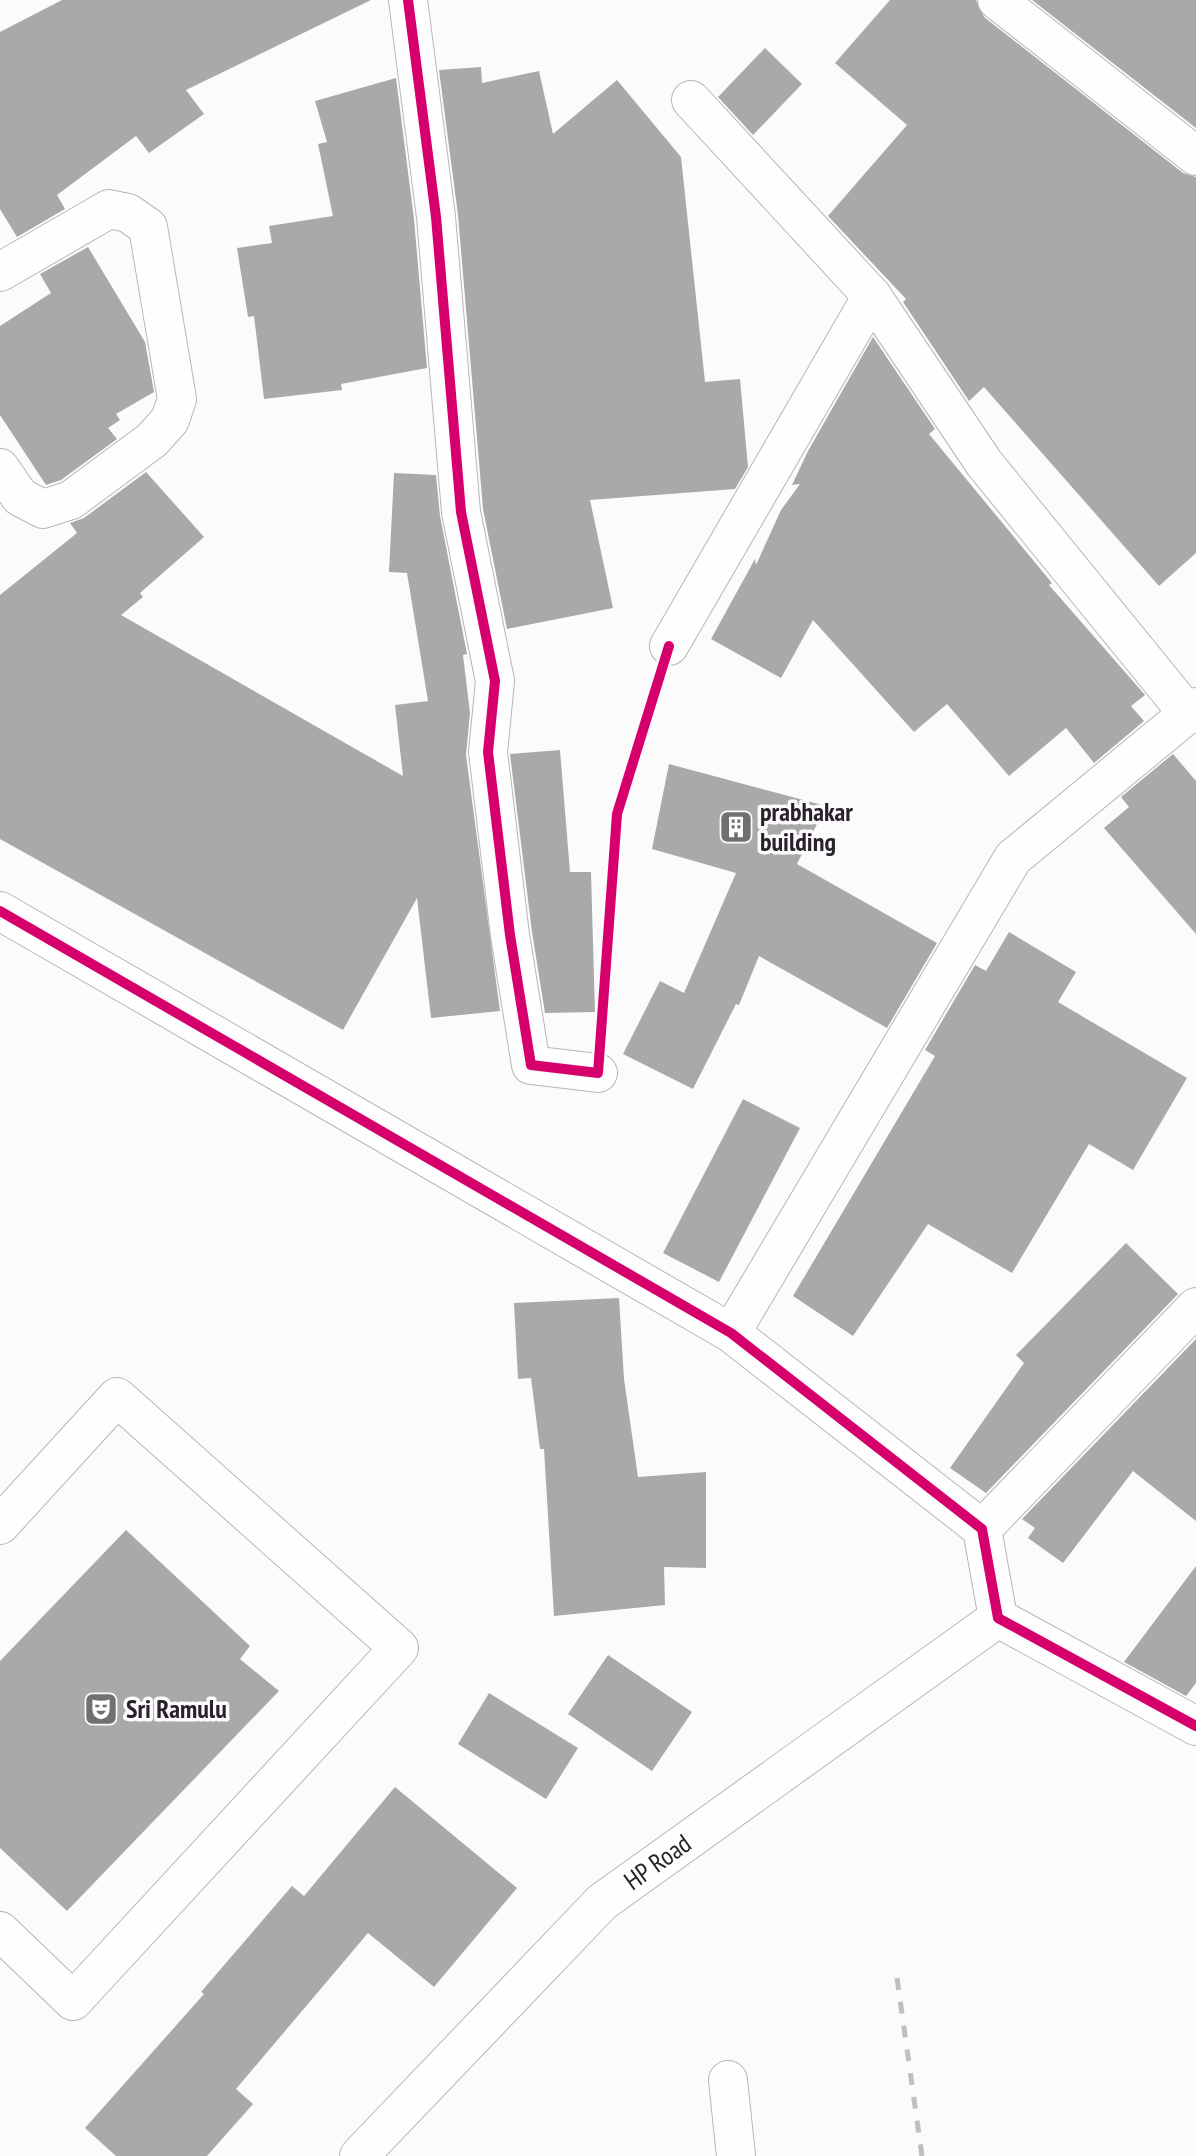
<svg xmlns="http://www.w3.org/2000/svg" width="1196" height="2156" viewBox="0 0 1196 2156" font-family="'PT Sans Narrow',sans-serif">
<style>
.building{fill:#aba8aa}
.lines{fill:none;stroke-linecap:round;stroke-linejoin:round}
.minor-casing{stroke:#b7b5b8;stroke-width:40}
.minor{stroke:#fffeff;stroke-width:38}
.rail{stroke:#bfbfbf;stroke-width:5;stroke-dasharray:12 12;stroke-linecap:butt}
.cycleway-casing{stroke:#fcfafd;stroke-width:15}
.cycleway{stroke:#d6006c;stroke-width:10}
.labels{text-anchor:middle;stroke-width:7;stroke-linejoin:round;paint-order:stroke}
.poi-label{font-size:26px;font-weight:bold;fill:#272329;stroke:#fcfafd;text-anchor:start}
.street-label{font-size:26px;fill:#272329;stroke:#fcfafd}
</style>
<rect width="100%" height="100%" fill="#fcfbfc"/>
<g class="building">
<path d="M62 0H371L186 90 204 114 149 153 136 136 57 195 65 209 17 237 0 209V32Z"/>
<path d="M890 0H976L984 17 1183 173 1196 177V553L1159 586 984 387 969 401 903 302 906 299 828 216 907 125 835 63Z"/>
<path d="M1032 0H1196V128Z"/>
<path d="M765 48 802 84 753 135 718 97Z"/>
<path d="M481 67 482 83 539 71 553 134 617 80 681 157 705 382 740 379 748 467 735 489 590 500 613 608 507 629 483 509 458 215 439 70Z"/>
<path d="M396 78 414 219 427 368 341 384 342 390 264 399 254 316 248 317 237 248 272 243 269 226 333 216 318 144 327 142 315 101Z"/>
<path d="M88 247 145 342 154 392 116 414 120 420 108 428 117 439 61 480 46 485 0 415V326L51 293 40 274Z"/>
<path d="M873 337 935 429 929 434 1052 583 1049 585 1145 695 1131 706 1144 721 1094 763 1066 728 1009 776 947 704 914 732 813 620 781 678 711 639 755 559 756 565 781 510 800 484 792 485 808 451Z"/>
<path d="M146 472 204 537 140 593 143 597 121 615 403 776 395 705 428 701 407 573 389 572 394 473 436 475 440 516 467 654 463 655 470 713 466 755 500 1011 431 1018 417 898 343 1030 0 839V595L77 533 70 523 84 518Z"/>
<path d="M560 750 570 872H591L595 1012 545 1013 532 932 510 754Z"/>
<path d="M1173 754 1196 781V934L1104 828 1129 807 1121 797Z"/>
<path d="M669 764 826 806 797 864 937 943 887 1028 759 956 739 1005 736 1004 693 1089 623 1054 660 981 684 993 736 873 652 849Z"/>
<path d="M1009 932 1076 972 1058 1002 1187 1078 1133 1170 1089 1144 1012 1273 928 1224 853 1336 793 1296 935 1056 925 1050 975 965 986 971Z"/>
<path d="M743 1099 800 1128 719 1282 663 1253Z"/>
<path d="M1126 1243 1178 1294 986 1493 950 1468 1024 1363 1016 1355Z"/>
<path d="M619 1298 624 1379 638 1477 706 1472V1568L664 1567 665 1605 554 1616 544 1449H540L531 1378 518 1379 514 1303Z"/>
<path d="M1196 1339V1521L1133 1471 1063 1563 1028 1538 1035 1528 1022 1519Z"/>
<path d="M126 1530 250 1646 240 1659 279 1691 67 1911 0 1848V1661Z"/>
<path d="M1196 1566V1683L1186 1696 1124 1662Z"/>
<path d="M608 1655 692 1712 652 1771 568 1714Z"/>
<path d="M489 1693 578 1748 546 1799 458 1744Z"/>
<path d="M395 1787 517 1888 434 1987 368 1933 236 2089 253 2104 207 2156H116L85 2128 204 1994 201 1992 292 1886 304 1896Z"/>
</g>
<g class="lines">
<defs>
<g id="minor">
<path d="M408 0 436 217 461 512 495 681 488 752 510 935 531 1065 598 1073"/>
<path d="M997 0 1196 156"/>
<path d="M691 100 872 296 984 463 1189 715"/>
<path d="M0 272 109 209 128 213 148 227 177 399 170 420 152 440 71 500 43 509 20 497 0 468"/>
<path d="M669 646 872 296"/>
<path d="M0 911 731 1333 982 1529 998 1618 1196 1726"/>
<path d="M731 1333 1013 858 1196 707"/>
<path d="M0 1525 117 1397 399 1648 73 2001 0 1931"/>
<path d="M982 1529 1196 1307"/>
<path d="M728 2080 736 2156"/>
<path id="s1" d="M359 2156 602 1902 998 1618"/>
</g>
</defs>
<use href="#minor" class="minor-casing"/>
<use href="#minor" class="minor"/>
<path class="rail" d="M897 1978 922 2156"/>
<defs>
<g id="cycleway">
<path d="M408 0 436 217 461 512 495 681 488 752 510 935 531 1065 598 1073 617 814 669 646"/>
<path d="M0 911 731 1333 982 1529 998 1618 1196 1726"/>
</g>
</defs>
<use href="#cycleway" class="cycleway-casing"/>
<use href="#cycleway" class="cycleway"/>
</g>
<defs>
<symbol id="building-square" viewBox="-11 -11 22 22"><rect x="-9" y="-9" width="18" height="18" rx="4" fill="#726f73" stroke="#fcfafd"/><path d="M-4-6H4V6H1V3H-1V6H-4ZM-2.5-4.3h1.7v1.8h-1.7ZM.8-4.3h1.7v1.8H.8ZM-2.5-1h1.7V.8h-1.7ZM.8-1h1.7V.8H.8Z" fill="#fff"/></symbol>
<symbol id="theatre-square" viewBox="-11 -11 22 22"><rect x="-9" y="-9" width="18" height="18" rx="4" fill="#726f73" stroke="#fcfafd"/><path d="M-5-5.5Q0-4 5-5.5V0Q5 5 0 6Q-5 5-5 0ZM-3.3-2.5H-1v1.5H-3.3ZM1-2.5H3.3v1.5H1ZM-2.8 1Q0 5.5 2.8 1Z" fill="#fff"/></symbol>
</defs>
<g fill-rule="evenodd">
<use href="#building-square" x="717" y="808" width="38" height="38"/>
<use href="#theatre-square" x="82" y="1690" width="38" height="38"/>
</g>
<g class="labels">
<g class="poi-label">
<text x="760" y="821">prabhakar<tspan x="760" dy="30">building</tspan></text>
<text x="126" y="1718">Sri Ramulu</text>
</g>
<g class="street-label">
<text dy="9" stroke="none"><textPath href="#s1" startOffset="420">HP Road</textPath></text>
</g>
</g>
</svg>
